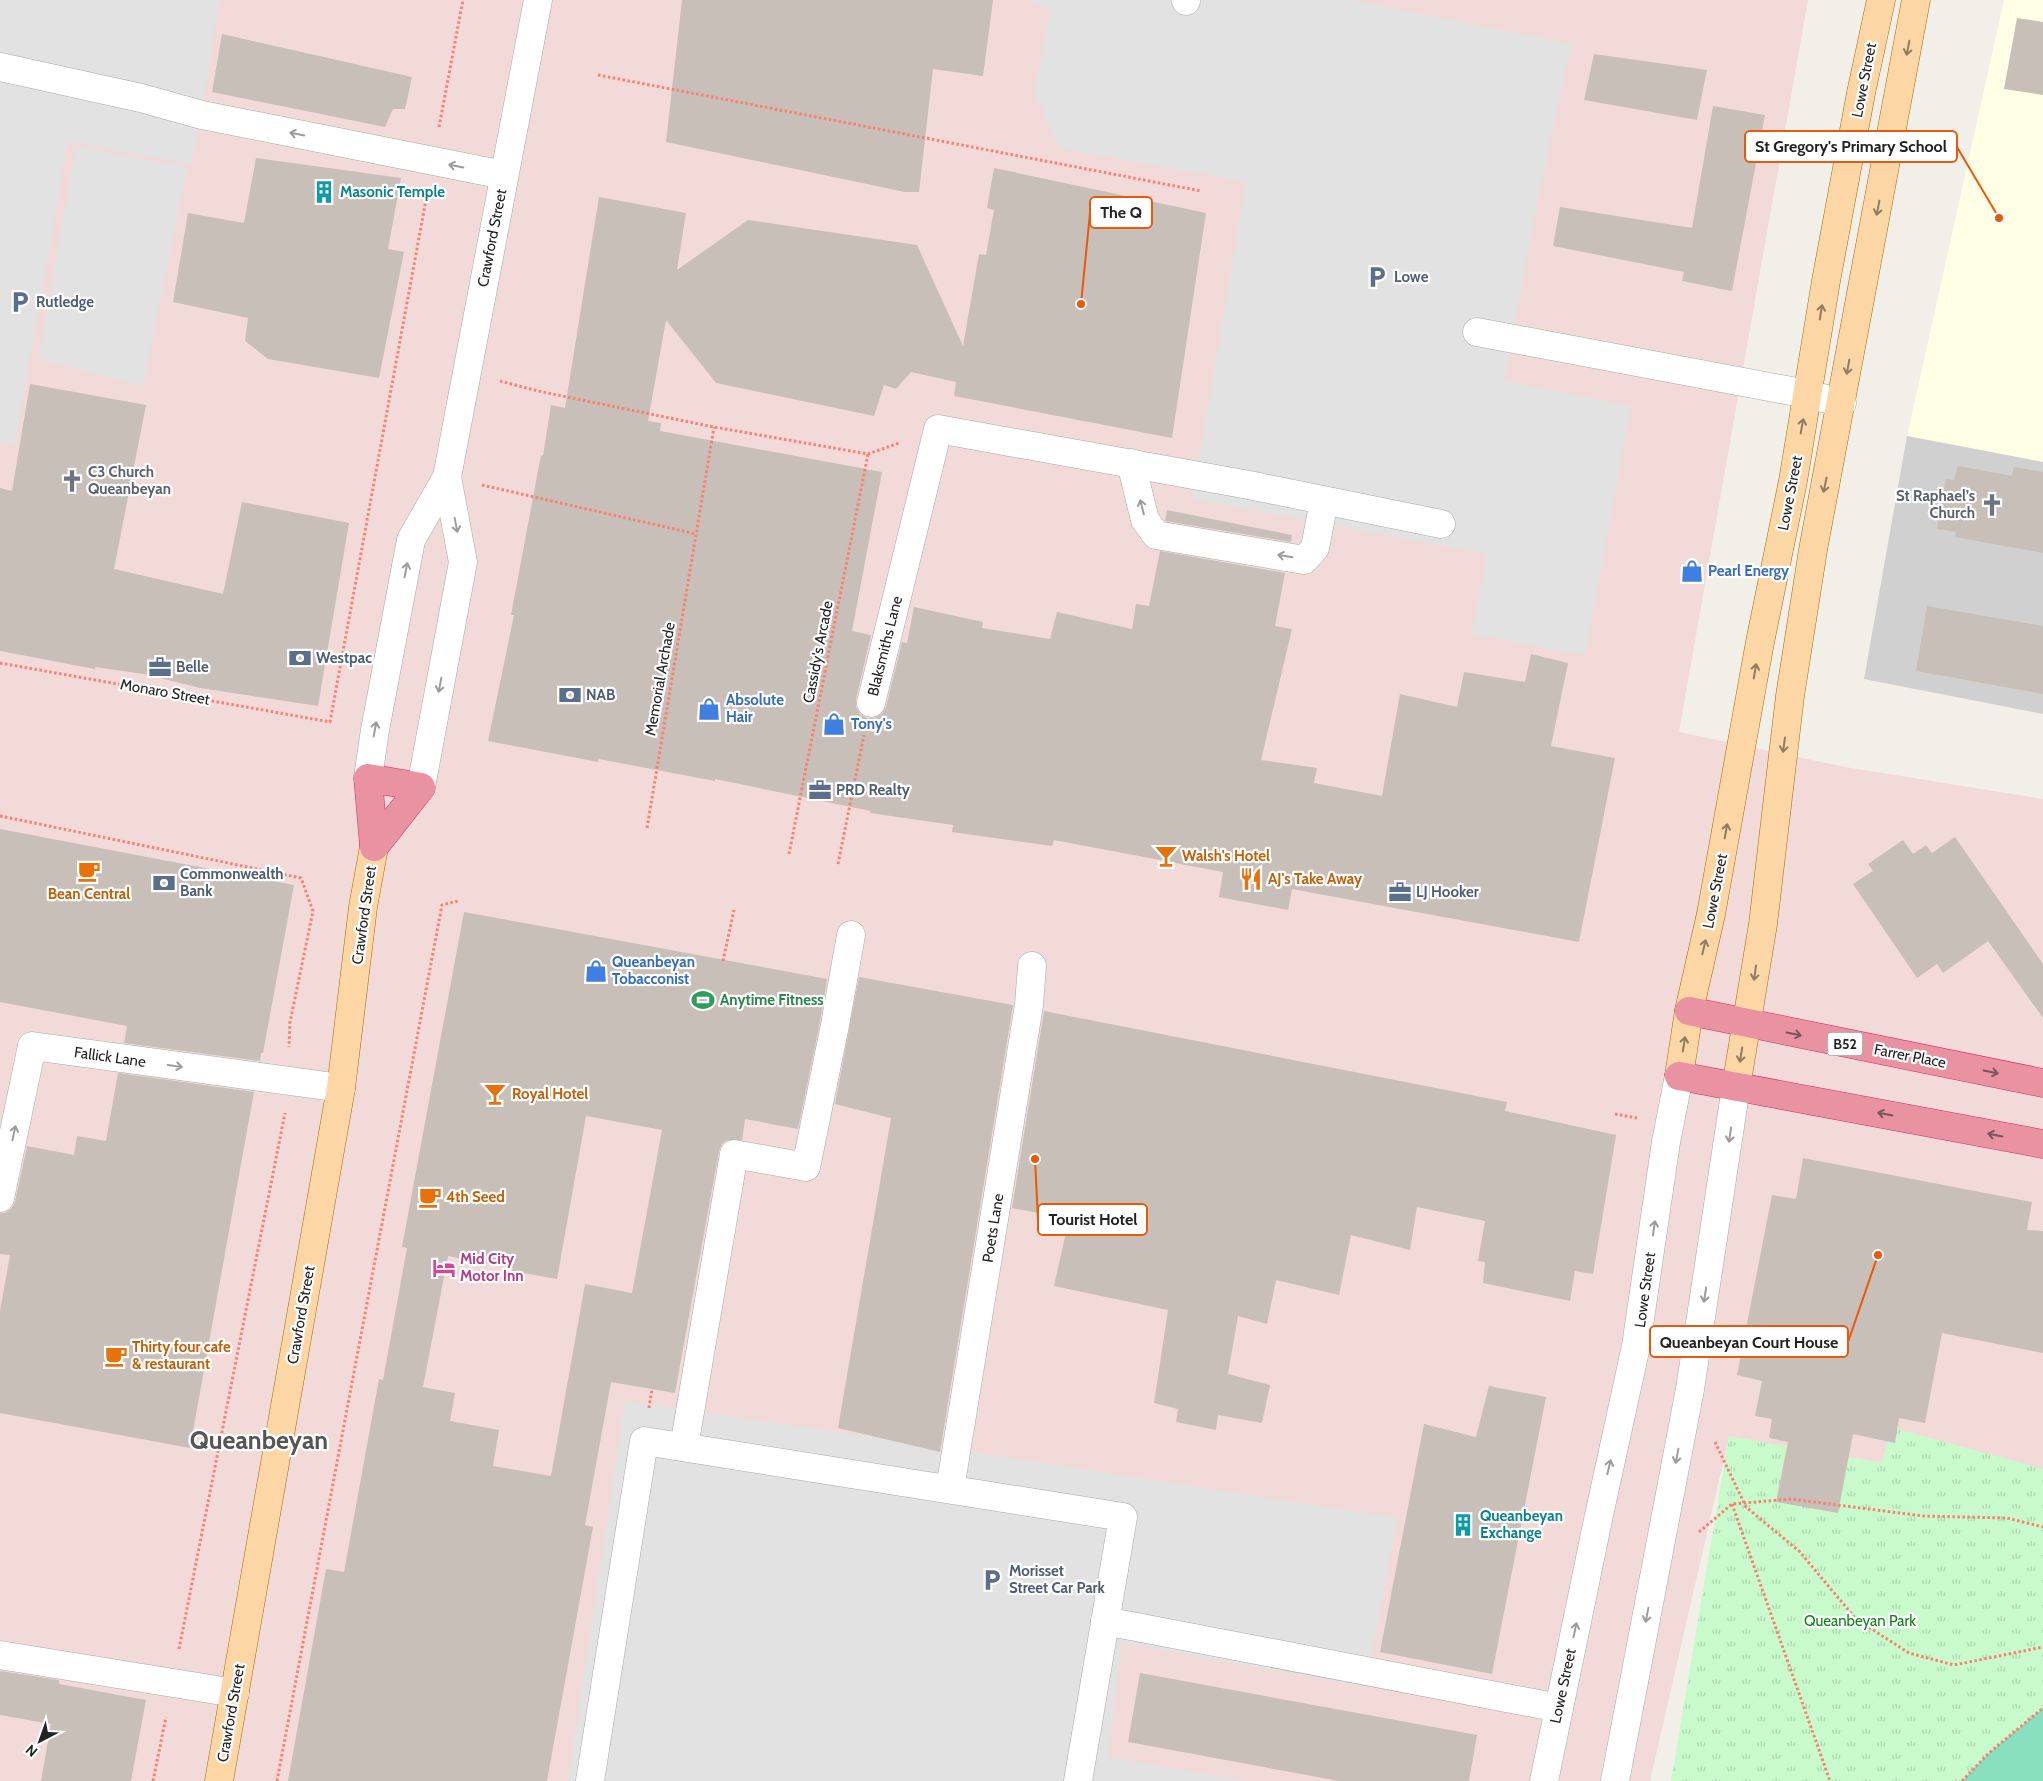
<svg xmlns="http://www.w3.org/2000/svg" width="2043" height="1781" viewBox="0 0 2043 1781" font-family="Cabin,sans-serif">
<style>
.commercial{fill:#f2dad9}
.education{fill:#ffffe5}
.religious{fill:#d0d0d0}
.park{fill:url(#park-tufts)}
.pitch{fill:#88e0be}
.parking{fill:#e2e2e2}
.building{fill:#c7bfb8;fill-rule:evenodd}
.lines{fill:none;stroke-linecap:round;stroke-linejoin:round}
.minor-casing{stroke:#a9a9a9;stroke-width:29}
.major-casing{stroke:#a06b00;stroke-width:29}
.highway-casing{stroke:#dc2a67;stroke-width:29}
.path{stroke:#fa8072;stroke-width:3;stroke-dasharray:2.5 2.5;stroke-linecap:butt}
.minor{stroke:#fff;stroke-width:28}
.major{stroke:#fcd6a4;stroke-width:28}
.highway{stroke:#e892a2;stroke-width:28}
.oneway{stroke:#8f7c63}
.oneway2{stroke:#9c9c9c}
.oneway3{stroke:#7b545c}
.labels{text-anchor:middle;stroke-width:4.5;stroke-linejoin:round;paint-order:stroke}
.shield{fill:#fff;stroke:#646464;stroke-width:1}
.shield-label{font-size:14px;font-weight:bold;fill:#222}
.street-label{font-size:15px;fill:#222;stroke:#fff}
.culture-label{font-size:15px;font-weight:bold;fill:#0d838f;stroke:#fff;text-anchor:start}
.service-label{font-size:15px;font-weight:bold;fill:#4e5e75;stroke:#fff;text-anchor:start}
.worship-label{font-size:15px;font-weight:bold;fill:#5b616d;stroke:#fff;text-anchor:start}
.shop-label{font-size:15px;font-weight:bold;fill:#366cbe;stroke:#fff;text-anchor:start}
.food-label{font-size:15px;font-weight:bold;fill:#c56008;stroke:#fff;text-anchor:start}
.leisure-label{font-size:15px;font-weight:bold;fill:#27864d;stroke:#fff;text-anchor:start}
.hotel-label{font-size:15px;font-weight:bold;fill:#b23c85;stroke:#fff;text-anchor:start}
.park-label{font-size:15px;fill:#0c8416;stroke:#fff}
.town-label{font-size:25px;font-weight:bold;fill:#555;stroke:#fff}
.leader{fill:none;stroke:#e8590c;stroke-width:2}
.callout-dot{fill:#e8590c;stroke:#fff;stroke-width:2}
.callout{fill:#fff;stroke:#e8590c;stroke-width:2}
.callout-label{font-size:16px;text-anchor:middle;font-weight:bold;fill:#222}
</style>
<defs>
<pattern id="park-tufts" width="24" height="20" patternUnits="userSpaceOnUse" patternTransform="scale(1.25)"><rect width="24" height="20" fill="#c8facc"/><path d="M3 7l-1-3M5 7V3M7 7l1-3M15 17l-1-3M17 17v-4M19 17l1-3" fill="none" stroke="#acd6af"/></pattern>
</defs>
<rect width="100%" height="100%" fill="#f2efe9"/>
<path class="commercial" d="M0 0H1808L1679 732 1845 767 2043 799V1491L1729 1437 1650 1781H0Z"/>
<path class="education" d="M2004 0H2043V462L1907 436Z"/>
<path class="religious" d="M1907 436 2043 462V714L1864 679Z"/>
<path class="park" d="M1890 1427 2043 1469V1781H1671L1729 1436 1882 1463Z"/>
<path class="pitch" d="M2043 1708V1781H1962L1989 1753Z"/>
<g class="parking">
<path d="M0 0H219L202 115 191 164 68 142 15 445 0 441Z"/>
<path d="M1029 0H1352L1571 44 1535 214 1504 381 1631 406 1585 655 1472 634 1487 554 1192 499 1246 182 1060 148 1034 92 1050 11Z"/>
<path d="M76 147 187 167 143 386 38 359Z"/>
<path d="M625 1401 954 1449 1397 1518 1366 1687 1122 1643 1108 1757 1246 1781H568Z"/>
</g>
<g class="building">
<path d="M682 0H993L983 76 933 69 919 192H905L666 142Z"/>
<path d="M2017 18 2043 22V95L2004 89Z"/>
<path d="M222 34 412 77 405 109H393L385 127 212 92Z"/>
<path d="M1594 54 1707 70 1697 120 1584 100Z"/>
<path d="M1713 106 1765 115 1732 291 1682 281 1684 272 1553 246 1560 207 1692 228Z"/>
<path d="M256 158 401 178 388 249 404 252 379 378 268 359 245 341 248 318 173 302 188 213 244 223Z"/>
<path d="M994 168 1206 213 1172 438 954 396 956 382 911 372 896 389 884 385 874 416 716 383 666 320 648 421 661 423 660 431 882 472 852 631 871 635 856 699V707L860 714 867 718H875L882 714 886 707 902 642 907 643 914 607 983 622 982 628 1050 639 1057 612 1132 629 1136 604 1149 606 1160 551 1285 573 1275 626 1292 629 1261 760 1317 768 1314 783 1382 796 1400 694 1457 707 1464 672 1525 682 1531 654 1568 663 1551 746 1615 758 1579 942 1292 889 1288 910 1219 897 1223 872 1054 840 1052 846 952 832 953 825 870 813 871 811 715 779V781L599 759 598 762 488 741 514 615H511L541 455 543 456 551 405 565 408 599 197 686 213 677 270 748 220 917 245 963 346 979 254 986 255 994 210 987 208Z"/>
<path d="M30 384 146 405 114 569 223 594 242 502 349 523 318 706 200 688 144 674 95 667V669L0 651V488L12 491Z"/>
<path d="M1958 466 2012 476 2014 467 2043 472V553L1955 537 1956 532 1937 529 1946 479 1954 480Z"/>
<path d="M1167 510 1292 535 1291 542 1165 521Z"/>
<path d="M1927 606 2043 626V694L1916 671Z"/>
<path d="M0 829 294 885 263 1053H261L260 1061 124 1043 127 1026 0 1002Z"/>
<path d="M1955 837 2043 964V1018L1988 941 1943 973 1937 964 1917 978 1853 884 1873 871 1868 864 1903 840 1913 854 1926 845 1932 853Z"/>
<path d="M464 912 827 979 820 1022 798 1129 745 1119 742 1140H728L722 1144 719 1151 675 1393 611 1382 585 1525 593 1527 547 1781H288L326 1569 344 1572 379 1379 383 1380 407 1248 402 1247ZM586 1116 662 1130 632 1293 585 1284 551 1476 493 1466 499 1430 450 1421 455 1393 423 1387 448 1256 513 1268 512 1271 557 1279Z"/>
<path d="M859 977 1013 1005 940 1452 838 1428 891 1118 835 1104Z"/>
<path d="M1044 1011 1507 1102 1505 1111 1616 1135 1593 1274 1575 1271 1570 1301 1483 1283 1485 1262 1478 1261 1485 1221 1417 1207 1410 1250 1351 1235 1339 1295 1276 1280 1267 1324 1238 1316 1228 1374 1270 1385 1262 1423 1218 1415 1216 1430 1176 1422 1178 1409 1154 1403 1168 1310 1054 1286 1069 1219 1012 1208Z"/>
<path d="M118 1073 254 1092 190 1448 0 1413V1311L10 1255 0 1254V1213H5L11 1209 15 1202 27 1146 74 1155 77 1136 106 1141Z"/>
<path d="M1803 1158 2032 1202 2027 1230 2043 1231V1353L1942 1333 1925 1423 1899 1418 1895 1443 1853 1434 1838 1513 1776 1502 1788 1442 1769 1438 1772 1419 1755 1416 1762 1381 1737 1375 1772 1195 1796 1199Z"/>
<path d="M1489 1386 1546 1397 1492 1674 1380 1652 1424 1424 1476 1437Z"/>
<path d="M0 1671 59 1680V1684L146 1700 131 1781H41L51 1724 0 1715Z"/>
<path d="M1140 1673 1477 1735 1469 1781H1339L1128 1742Z"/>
</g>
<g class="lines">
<defs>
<g id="minor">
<path d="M1186 1V0"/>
<path d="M0 67 141 98 202 115 504 175"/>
<path d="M1477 332 1807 394 1842 403"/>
<path d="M1131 463 1145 520 1156 535 1304 560 1315 548 1324 501"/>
<path d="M871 703 938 429 1249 485 1441 524"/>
<path d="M368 778 375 730 411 540 447 477 538 0"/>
<path d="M421 787 463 562 447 477"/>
<path d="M0 1198 32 1046 341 1088"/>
<path d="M684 1447 734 1154 806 1167 835 1025 851 935"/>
<path d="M950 1489 1029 1005 1032 966"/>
<path d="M1105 1621 1559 1708"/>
<path d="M0 1655 235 1693"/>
<path d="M590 1781 644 1441 1123 1517 1078 1781"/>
<path d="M1544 1781 1599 1515 1636 1346 1666 1142 1679 1076"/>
<path d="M1615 1781 1690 1389 1736 1087"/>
</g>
<g id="major">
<path d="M1679 1076 1689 1011 1711 914 1760 642 1793 481 1826 281 1861 93 1881 0"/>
<path d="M1736 1087 1763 924 1790 696 1813 550 1916 0"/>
<path d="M219 1781 341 1088 363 907 374 847"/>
</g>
<g id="highway">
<path d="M368 778 421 787 374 847Z"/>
<path d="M1689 1011 2043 1083"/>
<path d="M1679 1076 2043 1144"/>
</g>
</defs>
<use href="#minor" class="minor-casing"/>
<use href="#major" class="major-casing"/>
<use href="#highway" class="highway-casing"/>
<g class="path">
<path d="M598 75 1201 191"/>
<path d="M439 127 463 0"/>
<path d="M500 381 538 391 714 427 868 454 899 443"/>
<path d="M482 485 696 534"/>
<path d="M0 663 330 722 427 194"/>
<path d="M0 816 301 878 313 911 290 1022 289 1047"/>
<path d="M647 828 714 427"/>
<path d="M789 854 868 454"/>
<path d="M838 864 864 735"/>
<path d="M723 961 734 910"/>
<path d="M1615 1114 1637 1118"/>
<path d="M649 1408 652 1389"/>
<path d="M1715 1442 1746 1507 1799 1551 1856 1619 1909 1653 1954 1665 2043 1647"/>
<path d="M1732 1504 1830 1781"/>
<path d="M1699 1532 1732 1504 1791 1499 1923 1516 2007 1518 2043 1527"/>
<path d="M179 1649 285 1113"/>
<path d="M153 1781 166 1717"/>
<path d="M277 1781 442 905 458 901"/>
<path d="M1962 1781 1989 1753 2043 1708"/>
</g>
<use href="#minor" class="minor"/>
<use href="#major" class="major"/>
<use href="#highway" class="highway"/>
</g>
<defs><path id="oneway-shaft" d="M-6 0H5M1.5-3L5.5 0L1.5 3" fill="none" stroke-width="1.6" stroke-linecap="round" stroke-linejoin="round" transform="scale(1.25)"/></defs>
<g class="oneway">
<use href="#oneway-shaft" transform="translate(1908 48) rotate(101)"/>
<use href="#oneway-shaft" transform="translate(1878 208) rotate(101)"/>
<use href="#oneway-shaft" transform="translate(1821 312) rotate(-81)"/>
<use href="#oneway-shaft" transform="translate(1848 367) rotate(100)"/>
<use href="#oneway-shaft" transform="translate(1802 426) rotate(-80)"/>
<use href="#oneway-shaft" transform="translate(1825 485) rotate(102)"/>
<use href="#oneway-shaft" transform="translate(1755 671) rotate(-80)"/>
<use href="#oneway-shaft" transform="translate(1784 745) rotate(97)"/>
<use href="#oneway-shaft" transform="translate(1726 831) rotate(-80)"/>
<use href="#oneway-shaft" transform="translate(1704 947) rotate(-77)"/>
<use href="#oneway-shaft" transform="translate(1755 973) rotate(98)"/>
<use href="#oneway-shaft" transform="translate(1684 1044) rotate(-81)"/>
<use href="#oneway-shaft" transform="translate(1741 1055) rotate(99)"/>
</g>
<g class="oneway2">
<use href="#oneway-shaft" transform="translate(297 134) rotate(-169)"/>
<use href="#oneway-shaft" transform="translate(456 166) rotate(-169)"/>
<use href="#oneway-shaft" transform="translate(1142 507) rotate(-104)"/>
<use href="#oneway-shaft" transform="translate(456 525) rotate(79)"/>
<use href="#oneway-shaft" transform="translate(1285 556) rotate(-171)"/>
<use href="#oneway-shaft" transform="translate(406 570) rotate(-79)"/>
<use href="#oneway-shaft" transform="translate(440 685) rotate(101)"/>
<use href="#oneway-shaft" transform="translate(375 729) rotate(-80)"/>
<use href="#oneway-shaft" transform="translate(175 1066) rotate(8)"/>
<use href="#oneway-shaft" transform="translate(14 1133) rotate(-78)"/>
<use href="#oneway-shaft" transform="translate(1730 1135) rotate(98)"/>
<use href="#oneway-shaft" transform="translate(1654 1228) rotate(-82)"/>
<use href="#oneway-shaft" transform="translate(1705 1295) rotate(99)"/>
<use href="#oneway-shaft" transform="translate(1677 1456) rotate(101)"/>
<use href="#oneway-shaft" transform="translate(1609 1467) rotate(-77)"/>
<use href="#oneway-shaft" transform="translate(1647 1615) rotate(101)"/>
<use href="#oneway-shaft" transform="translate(1575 1630) rotate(-78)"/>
</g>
<g class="oneway3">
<use href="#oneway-shaft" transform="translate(1794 1034) rotate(11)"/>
<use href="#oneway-shaft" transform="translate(1991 1072) rotate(11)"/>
<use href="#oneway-shaft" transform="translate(1885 1114) rotate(-169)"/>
<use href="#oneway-shaft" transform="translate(1995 1135) rotate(-169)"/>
</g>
<defs>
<symbol id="building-bare" viewBox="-9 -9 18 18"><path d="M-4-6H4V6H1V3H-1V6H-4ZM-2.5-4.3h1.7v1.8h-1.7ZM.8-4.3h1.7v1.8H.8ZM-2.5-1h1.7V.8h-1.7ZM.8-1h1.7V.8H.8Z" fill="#0f9aa8" stroke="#fff" stroke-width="2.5" paint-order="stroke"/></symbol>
<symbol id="parking-bare" viewBox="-9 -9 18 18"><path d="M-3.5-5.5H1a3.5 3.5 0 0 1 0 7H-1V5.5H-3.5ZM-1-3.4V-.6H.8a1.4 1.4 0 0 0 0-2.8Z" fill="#5c6f8a" stroke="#fff" stroke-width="2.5" paint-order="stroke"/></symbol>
<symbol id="church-bare" viewBox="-9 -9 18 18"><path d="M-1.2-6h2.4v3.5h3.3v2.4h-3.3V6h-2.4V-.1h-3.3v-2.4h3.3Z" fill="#6b7280" stroke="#fff" stroke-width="2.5" paint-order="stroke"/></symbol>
<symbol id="shop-bare" viewBox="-9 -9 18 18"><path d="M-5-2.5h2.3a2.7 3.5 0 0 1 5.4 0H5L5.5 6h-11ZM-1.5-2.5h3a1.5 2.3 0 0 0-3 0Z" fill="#3f7fe0" stroke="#fff" stroke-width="2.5" paint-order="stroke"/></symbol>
<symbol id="bank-bare" viewBox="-9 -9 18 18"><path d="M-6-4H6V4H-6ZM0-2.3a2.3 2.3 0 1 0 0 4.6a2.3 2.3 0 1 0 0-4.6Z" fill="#5c6f8a" stroke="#fff" stroke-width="2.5" paint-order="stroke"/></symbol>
<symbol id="office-bare" viewBox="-9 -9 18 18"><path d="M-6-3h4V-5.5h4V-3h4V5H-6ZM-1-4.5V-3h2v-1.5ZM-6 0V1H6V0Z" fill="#5c6f8a" stroke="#fff" stroke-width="2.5" paint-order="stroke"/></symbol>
<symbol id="bar-bare" viewBox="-9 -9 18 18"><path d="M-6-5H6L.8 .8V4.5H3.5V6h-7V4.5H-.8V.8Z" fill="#e8710a" stroke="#fff" stroke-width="2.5" paint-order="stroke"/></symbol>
<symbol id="cafe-bare" viewBox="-9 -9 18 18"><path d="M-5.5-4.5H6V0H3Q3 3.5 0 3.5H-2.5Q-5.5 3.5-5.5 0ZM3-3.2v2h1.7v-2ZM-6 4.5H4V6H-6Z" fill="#e8710a" stroke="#fff" stroke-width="2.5" paint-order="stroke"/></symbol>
<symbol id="restaurant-bare" viewBox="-9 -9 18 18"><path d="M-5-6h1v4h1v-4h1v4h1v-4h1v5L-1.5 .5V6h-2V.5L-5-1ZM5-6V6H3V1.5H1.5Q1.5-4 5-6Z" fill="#e8710a" stroke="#fff" stroke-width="2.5" paint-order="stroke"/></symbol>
<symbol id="stadium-bare" viewBox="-9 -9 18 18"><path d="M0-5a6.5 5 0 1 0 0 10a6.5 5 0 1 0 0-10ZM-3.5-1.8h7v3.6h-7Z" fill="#2e9e5b" stroke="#fff" stroke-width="2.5" paint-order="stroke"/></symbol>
<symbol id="hotel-bare" viewBox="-9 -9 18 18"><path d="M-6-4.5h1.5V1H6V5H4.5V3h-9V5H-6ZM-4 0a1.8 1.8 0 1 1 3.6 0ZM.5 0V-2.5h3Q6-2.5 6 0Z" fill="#d1479c" stroke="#fff" stroke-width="2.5" paint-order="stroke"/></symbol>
</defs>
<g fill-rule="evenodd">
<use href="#building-bare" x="308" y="176" width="32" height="32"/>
<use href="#parking-bare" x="1361" y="261" width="32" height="32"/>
<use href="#parking-bare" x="4" y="286" width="32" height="32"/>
<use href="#church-bare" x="56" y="465" width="32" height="32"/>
<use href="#church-bare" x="1976" y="489" width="32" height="32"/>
<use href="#shop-bare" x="1676" y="555" width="32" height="32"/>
<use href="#bank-bare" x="284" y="642" width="32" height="32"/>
<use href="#office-bare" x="144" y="651" width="32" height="32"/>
<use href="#bank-bare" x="554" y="679" width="32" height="32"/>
<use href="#shop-bare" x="693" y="693" width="32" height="32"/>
<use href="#shop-bare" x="818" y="708" width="32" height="32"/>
<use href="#office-bare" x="804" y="774" width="32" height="32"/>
<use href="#bar-bare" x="1150" y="840" width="32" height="32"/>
<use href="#cafe-bare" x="73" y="855" width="32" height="32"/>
<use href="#restaurant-bare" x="1235" y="863" width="32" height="32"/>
<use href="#bank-bare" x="148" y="867" width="32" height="32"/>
<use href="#office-bare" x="1384" y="876" width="32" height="32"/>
<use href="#shop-bare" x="580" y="955" width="32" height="32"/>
<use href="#stadium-bare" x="687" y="984" width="32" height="32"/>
<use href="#bar-bare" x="479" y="1078" width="32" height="32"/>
<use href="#cafe-bare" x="414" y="1181" width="32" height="32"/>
<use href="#hotel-bare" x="428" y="1252" width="32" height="32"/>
<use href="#cafe-bare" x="100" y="1340" width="32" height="32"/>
<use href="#building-bare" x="1447" y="1509" width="32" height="32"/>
<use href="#parking-bare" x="976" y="1564" width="32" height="32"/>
</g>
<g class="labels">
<rect class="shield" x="1827.5" y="1032.5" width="35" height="23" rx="4"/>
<g class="shield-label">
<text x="1845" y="1049">B52</text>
</g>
<g class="street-label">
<text transform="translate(1864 80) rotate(-79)" y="5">Lowe Street</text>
<text transform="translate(492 238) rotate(-79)" y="5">Crawford Street</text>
<text transform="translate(1790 493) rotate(-79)" y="5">Lowe Street</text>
<text transform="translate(885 646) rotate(-76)" y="5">Blaksmiths Lane</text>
<text transform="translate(818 652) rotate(-79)" y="5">Cassidy's Arcade</text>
<text transform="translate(660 679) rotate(-80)" y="5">Memorial Archade</text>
<text transform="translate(165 692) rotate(10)" y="5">Monaro Street</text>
<text transform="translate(1715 891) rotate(-79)" y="5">Lowe Street</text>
<text transform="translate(364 915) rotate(-82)" y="5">Crawford Street</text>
<text transform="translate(1910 1056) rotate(11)" y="5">Farrer Place</text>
<text transform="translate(110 1057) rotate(8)" y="5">Fallick Lane</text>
<text transform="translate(993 1228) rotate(-81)" y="5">Poets Lane</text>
<text transform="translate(1645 1290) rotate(-82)" y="5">Lowe Street</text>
<text transform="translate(301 1315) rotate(-80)" y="5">Crawford Street</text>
<text transform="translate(1563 1686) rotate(-78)" y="5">Lowe Street</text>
<text transform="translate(231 1713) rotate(-80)" y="5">Crawford Street</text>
</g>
<g class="culture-label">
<text x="340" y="197">Masonic Temple</text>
<text x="1480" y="1521">Queanbeyan<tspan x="1480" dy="17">Exchange</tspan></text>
</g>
<g class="service-label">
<text x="1394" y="282">Lowe</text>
<text x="36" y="307">Rutledge</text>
<text x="316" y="663">Westpac</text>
<text x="176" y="672">Belle</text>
<text x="586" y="700">NAB</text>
<text x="836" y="795">PRD Realty</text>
<text x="180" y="879">Commonwealth<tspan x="180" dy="17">Bank</tspan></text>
<text x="1416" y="897">LJ Hooker</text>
<text x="1009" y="1576">Morisset<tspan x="1009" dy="17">Street Car Park</tspan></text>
</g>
<g class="worship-label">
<text x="88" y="477">C3 Church<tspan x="88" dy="17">Queanbeyan</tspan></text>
<text x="1975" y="501" text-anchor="end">St Raphael’s<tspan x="1975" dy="17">Church</tspan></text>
</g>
<g class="shop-label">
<text x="1708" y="576">Pearl Energy</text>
<text x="726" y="705">Absolute<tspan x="726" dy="17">Hair</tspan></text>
<text x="851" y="729">Tony's</text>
<text x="612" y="967">Queanbeyan<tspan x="612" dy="17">Tobacconist</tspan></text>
</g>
<g class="food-label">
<text x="1182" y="861">Walsh's Hotel</text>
<text x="1268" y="884">AJ's Take Away</text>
<text x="89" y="899" text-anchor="middle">Bean Central</text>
<text x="512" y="1099">Royal Hotel</text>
<text x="446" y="1202">4th Seed</text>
<text x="132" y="1352">Thirty four cafe<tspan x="132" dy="17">&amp; restaurant</tspan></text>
</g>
<g class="leisure-label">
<text x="720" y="1005">Anytime Fitness</text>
</g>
<g class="hotel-label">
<text x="460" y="1264">Mid City<tspan x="460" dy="17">Motor Inn</tspan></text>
</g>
<g class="park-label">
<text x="1860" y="1626">Queanbeyan Park</text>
</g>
<g class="town-label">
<text x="259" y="1449">Queanbeyan</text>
</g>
</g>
<path class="leader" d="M1999 218L1957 147M1081 304L1090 213M1035 1159L1038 1220M1878 1255L1848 1342"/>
<g class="callout-dot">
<circle cx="1999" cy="218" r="5"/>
<circle cx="1081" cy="304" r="5"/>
<circle cx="1035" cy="1159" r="5"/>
<circle cx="1878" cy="1255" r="5"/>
</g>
<g class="callout">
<rect x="1745" y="131" width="212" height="31" rx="5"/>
<rect x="1090" y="197" width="62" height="31" rx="5"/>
<rect x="1038" y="1204" width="109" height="31" rx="5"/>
<rect x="1650" y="1326" width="198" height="31" rx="5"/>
</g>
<g class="callout-label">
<text x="1851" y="152">St Gregory's Primary School</text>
<text x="1121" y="218">The Q</text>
<text x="1093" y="1225">Tourist Hotel</text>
<text x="1749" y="1348">Queanbeyan Court House</text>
</g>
<g transform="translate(40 1741) rotate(221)" stroke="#ffffff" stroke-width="4" paint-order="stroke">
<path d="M0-4L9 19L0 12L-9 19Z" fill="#222222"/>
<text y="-8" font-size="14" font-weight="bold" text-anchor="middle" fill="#222222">N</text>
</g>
</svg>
